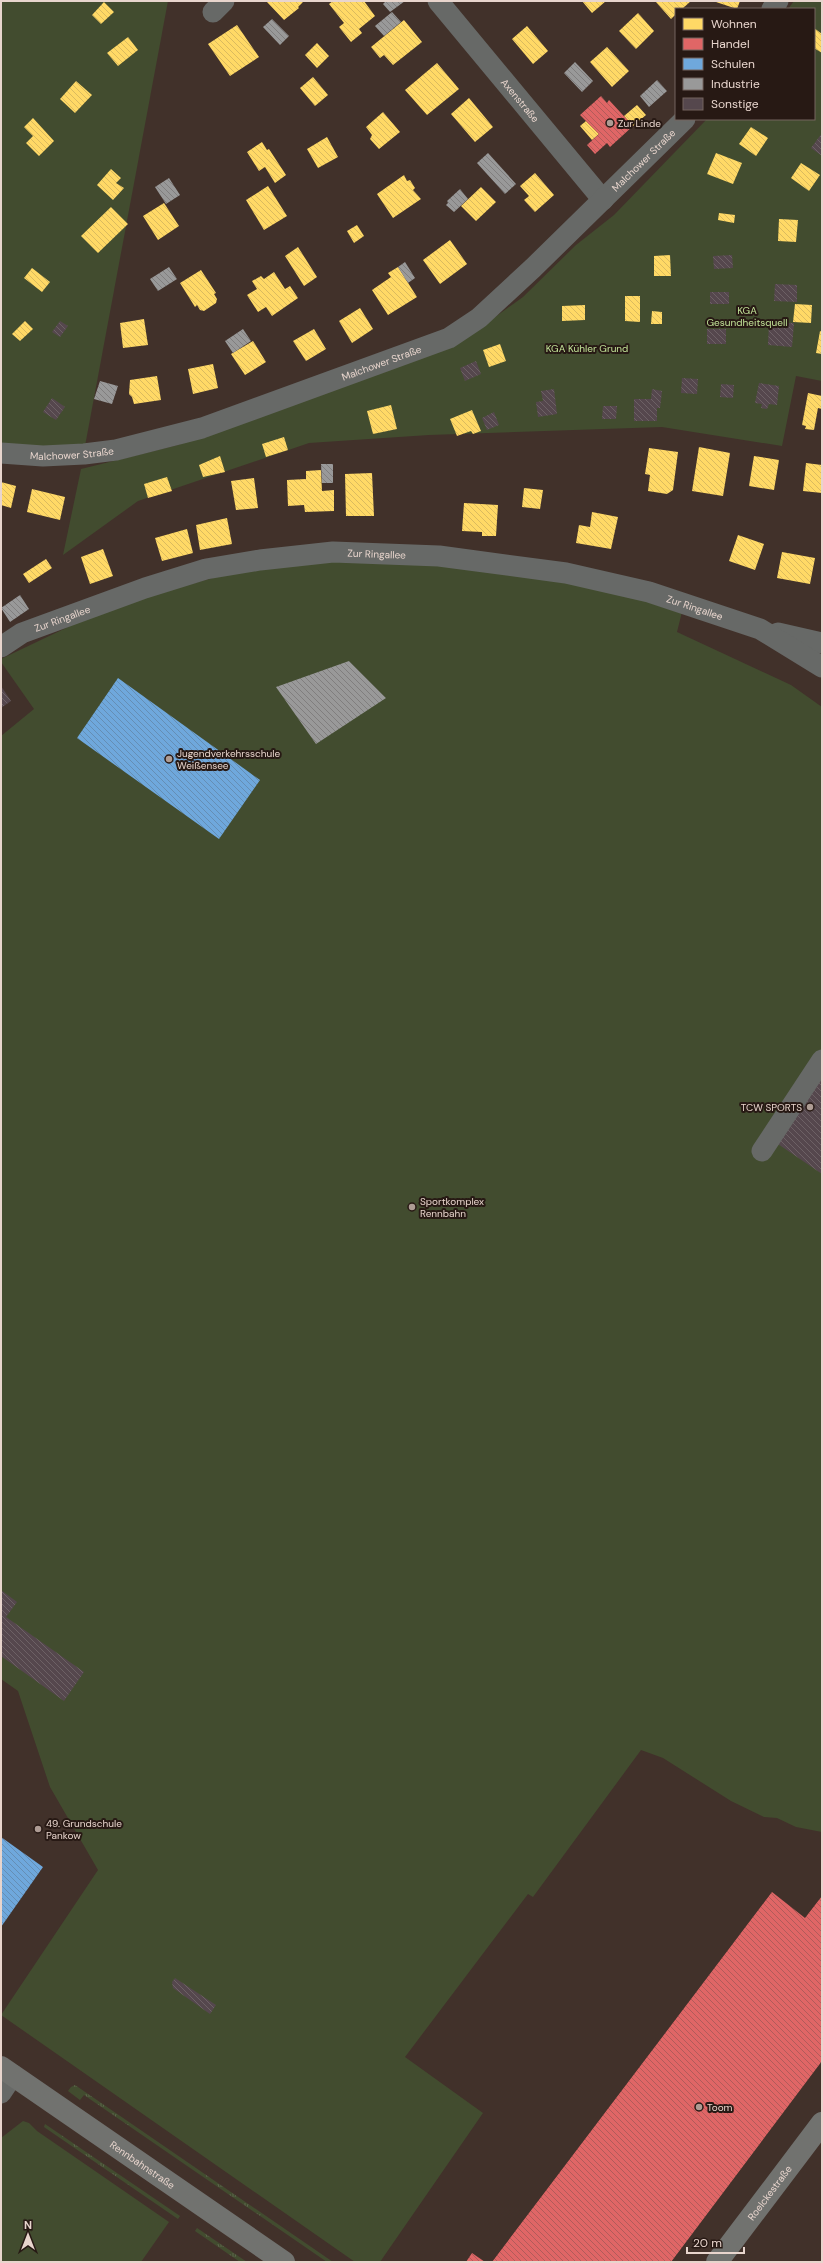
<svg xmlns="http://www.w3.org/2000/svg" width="823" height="2263" viewBox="0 0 823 2263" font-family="'DM Sans',sans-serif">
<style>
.grass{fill:url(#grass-tufts)}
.garden{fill:#424c2f}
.homes{fill:url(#homes-back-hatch)}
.shops{fill:url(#shops-back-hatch)}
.schools{fill:url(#schools-back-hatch)}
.industry{fill:url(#industry-back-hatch)}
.building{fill:url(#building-back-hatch)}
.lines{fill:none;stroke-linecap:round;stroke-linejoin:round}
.minor{stroke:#676967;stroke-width:21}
.major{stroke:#71726f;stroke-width:22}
.poi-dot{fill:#ae9c94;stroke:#271914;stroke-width:1.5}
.labels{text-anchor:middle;stroke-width:4;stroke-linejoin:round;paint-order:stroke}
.street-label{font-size:10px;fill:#e8d5cd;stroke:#271914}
.poi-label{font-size:10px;fill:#e8d5cd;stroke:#271914;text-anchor:start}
.park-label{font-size:10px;fill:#c2e398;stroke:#271914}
</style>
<defs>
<pattern id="grass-tufts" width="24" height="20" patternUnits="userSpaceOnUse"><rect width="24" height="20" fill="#424c2f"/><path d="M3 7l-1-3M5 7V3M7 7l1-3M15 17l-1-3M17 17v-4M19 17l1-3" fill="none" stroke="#5d654c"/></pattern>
<pattern id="homes-back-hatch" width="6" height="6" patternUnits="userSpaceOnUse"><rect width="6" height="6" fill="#ffd966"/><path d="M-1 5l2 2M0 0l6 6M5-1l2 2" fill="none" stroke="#daba5e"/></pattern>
<pattern id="shops-back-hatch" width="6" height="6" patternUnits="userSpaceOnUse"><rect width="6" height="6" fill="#e06666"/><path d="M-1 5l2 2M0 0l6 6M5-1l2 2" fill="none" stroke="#b25b5a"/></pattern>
<pattern id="schools-back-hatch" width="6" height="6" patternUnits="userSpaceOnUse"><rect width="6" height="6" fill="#6fa8dc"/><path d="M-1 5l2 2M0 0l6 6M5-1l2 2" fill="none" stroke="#658eb4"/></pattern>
<pattern id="industry-back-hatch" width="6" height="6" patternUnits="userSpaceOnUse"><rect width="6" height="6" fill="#999"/><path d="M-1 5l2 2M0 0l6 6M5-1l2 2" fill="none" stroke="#807e7e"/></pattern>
<pattern id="building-back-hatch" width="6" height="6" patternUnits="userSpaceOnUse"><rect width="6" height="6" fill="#55474d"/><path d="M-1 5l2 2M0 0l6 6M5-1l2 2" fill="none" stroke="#6d6165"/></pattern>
</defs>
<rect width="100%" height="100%" fill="#41312a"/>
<g class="grass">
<path d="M75 2085 333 2262H327L84 2095 80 2100 68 2091 71 2087Z"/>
<path d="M45 2124 180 2216 178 2219 44 2127Z"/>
<path d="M197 2228 247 2262H240L195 2231Z"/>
</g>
<g class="garden">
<path d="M1 1H168L85 446H1Z"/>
<path d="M794 1H822V381L796 376 782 446 662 427 429 435 309 443 138 501 63 555 81 469 178 445 412 361 473 333 523 297 576 245 614 215 707 119H814V9H788Z"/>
<path d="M340 559 496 567 683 608 677 632 791 685 822 707V1832L796 1827 777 1818 764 1817 731 1801 663 1758 641 1750 533 1897 528 1894 405 2057 483 2113 380 2262H355L1 2015 98 1870 50 1787 18 1691 1 1679V736L34 709 1 662V659L110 607 227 574Z"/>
<path d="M23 2121 29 2123 37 2131 169 2222 141 2262H1V2138Z"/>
</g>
<g class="homes">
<path d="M269 1H304L298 7 299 8 284 20 267 2Z"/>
<path d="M333 1H364L375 16 359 29 362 33 351 42 339 27 344 23 329 4Z"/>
<path d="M582 1H606L592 13Z"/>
<path d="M655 1H691L682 9H676V14L671 19Z"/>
<path d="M713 1H740L737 9Z"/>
<path d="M104 2 114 12 101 24 92 15Z"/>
<path d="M638 13 654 31 636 49 619 31Z"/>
<path d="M404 20 422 42 393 65 384 55 380 58 371 47Z"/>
<path d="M237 25 259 57 230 76 208 44Z"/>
<path d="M527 26 548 51 533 64 512 39Z"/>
<path d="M814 28 822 34V53L814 48Z"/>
<path d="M128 37 138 50 118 66 107 53Z"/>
<path d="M317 43 329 56 317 68 305 55Z"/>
<path d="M607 47 629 71 612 87 590 62Z"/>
<path d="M437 63 459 89 427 115 405 90Z"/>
<path d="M313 77 328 95 315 106 300 88Z"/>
<path d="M76 81 92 95 75 113 60 99Z"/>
<path d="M469 98 493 127 475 142 451 114Z"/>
<path d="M637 105 646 115 633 126 624 116Z"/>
<path d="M383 112 400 132 379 149 370 139 372 135 366 127Z"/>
<path d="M33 118 54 141 39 156 26 143 33 136 24 127Z"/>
<path d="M586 121 599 134 592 140 580 126Z"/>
<path d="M751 127 768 138 756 156 739 144Z"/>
<path d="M327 137 338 157 318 168 307 149Z"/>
<path d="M262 142 267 150 269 149 286 175 275 183 265 167 259 171 247 152Z"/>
<path d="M716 153 742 163 733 184 707 174Z"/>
<path d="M801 163 820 175 809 191 791 178Z"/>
<path d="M111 169 121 178 116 183 124 188 113 200 97 185Z"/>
<path d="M535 173 554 195 535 212 524 200 529 196 520 186Z"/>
<path d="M404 175 407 181 410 180 415 188 413 190 421 199 393 218 377 194Z"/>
<path d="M268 186 287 216 264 230 246 200Z"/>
<path d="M481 187 496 202 476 221 461 206Z"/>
<path d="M164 203 179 226 158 240 143 216Z"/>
<path d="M111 207 128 224 98 253 81 236Z"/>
<path d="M719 213 735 215 734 223 718 220Z"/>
<path d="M779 219 798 220 796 242 778 241Z"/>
<path d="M357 225 364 236 354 243 347 231Z"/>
<path d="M450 240 467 264 440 284 423 260Z"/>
<path d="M298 247 317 277 304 286 285 256Z"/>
<path d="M670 255 671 276H654V256Z"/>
<path d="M398 267 417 297 388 315 372 290 391 277 388 273Z"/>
<path d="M32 268 50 282 42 292 24 278Z"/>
<path d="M201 270 216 293 214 294 217 299 216 303 204 311 200 310 197 305 195 307 180 283Z"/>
<path d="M274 272 285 289 290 286 298 298 272 316 266 307 258 312 247 295 257 289 252 281 261 276 264 279Z"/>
<path d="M625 296H640V322L625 321Z"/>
<path d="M795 304 812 305 811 323 793 322Z"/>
<path d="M585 305V320L562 321V306Z"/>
<path d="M360 308 373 329 352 343 339 321Z"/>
<path d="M652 311 662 312V324H651Z"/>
<path d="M144 319 148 345 123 348 120 323Z"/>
<path d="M25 321 33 329 20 341 12 334Z"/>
<path d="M314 329 326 349 306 361 293 341Z"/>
<path d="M820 331 822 332V354L816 353Z"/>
<path d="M253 341 266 362 245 375 231 354Z"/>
<path d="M500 344 506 361 489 367 483 350Z"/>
<path d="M213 364 218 388 193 394 188 369Z"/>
<path d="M157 376 161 400 134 404 132 397 129 394 130 380Z"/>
<path d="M808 393 822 396V409L818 408 814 430 805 429 806 426 802 425Z"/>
<path d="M391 405 397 429 373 434 367 411Z"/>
<path d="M472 410 481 431 473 434 471 431 457 436 450 419Z"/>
<path d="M284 437 288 450 266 457 262 444Z"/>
<path d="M699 447 730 453 723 496 692 491Z"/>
<path d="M649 448 678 452 673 490 667 494 648 491 650 475 645 474Z"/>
<path d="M220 456 225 472 203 477 199 465Z"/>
<path d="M754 456 779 460 774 490 749 486Z"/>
<path d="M806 463 822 465V493L803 491Z"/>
<path d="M321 470 322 491 334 490V511L305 512 304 505 288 506 287 480 306 479V471Z"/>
<path d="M372 473 374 516H346L345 474Z"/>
<path d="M167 477 172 491 148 498 144 484Z"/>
<path d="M254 478 258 508 236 510 231 481Z"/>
<path d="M1 482 16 486 11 508 1 505Z"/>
<path d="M524 488 543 490 540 509 522 507Z"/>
<path d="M32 489 65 497 60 520 27 512Z"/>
<path d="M464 503 498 505 496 536H482V532L462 531Z"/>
<path d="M592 512 618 517 611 549 576 543 579 525 590 527Z"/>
<path d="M227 518 232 544 200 550 196 525Z"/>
<path d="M187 529 193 553 162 561 155 538Z"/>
<path d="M738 535 764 544 755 570 729 561Z"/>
<path d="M103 549 113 576 90 584 81 557Z"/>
<path d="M782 552 815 558 810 584 777 578Z"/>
<path d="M46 559 52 568 29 583 23 574Z"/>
</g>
<g class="shops">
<path d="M601 96 607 103 609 100 633 126 610 147 607 143 595 154 587 145 599 134 580 115Z"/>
<path d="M772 1892 805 1918 822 1896V2061L671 2262H492Z"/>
<path d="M472 2253 485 2262H466Z"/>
</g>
<g class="schools">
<path d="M118 678 260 780 219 839 77 738Z"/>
<path d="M1 1837 43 1867 1 1927Z"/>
</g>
<g class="industry">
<path d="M386 1H405L390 12 383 4Z"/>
<path d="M392 12 401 22 384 36 375 26Z"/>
<path d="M272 19 289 36 280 45 263 27Z"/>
<path d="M575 62 593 81 582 92 564 73Z"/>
<path d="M657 80 667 91 649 107 640 96Z"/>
<path d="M488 153 516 184 505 194 477 163Z"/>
<path d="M169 178 180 195 166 204 155 187Z"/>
<path d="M460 189 468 199 454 212 446 205 448 203 447 201Z"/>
<path d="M405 262 415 278 408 283 398 267Z"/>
<path d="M169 267 177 279 158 291 150 279Z"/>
<path d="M243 329 251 341 233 353 225 341Z"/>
<path d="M100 381 118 386 112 404 94 399Z"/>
<path d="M321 464H333V483H322Z"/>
<path d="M20 595 29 609 10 622 1 608Z"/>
<path d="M349 661 386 698 316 744 276 687Z"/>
</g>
<g class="building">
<path d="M822 133V156L811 148Z"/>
<path d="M732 255 733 268 714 269 713 256Z"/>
<path d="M775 284 797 285V302L774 301Z"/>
<rect x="710" y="292" width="19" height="12"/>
<path d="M60 321 68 326 60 337 52 332Z"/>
<path d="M769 322 794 323 792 347 768 345Z"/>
<rect x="707" y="329" width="19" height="15"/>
<path d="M476 361 481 374 465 381 460 368Z"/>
<path d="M682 378 698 379 697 394 681 393Z"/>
<path d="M759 383 779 386 777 405 769 404 767 409 761 408 762 404 755 403Z"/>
<path d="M721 384 734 385 733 398 720 397Z"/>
<path d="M554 389 557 414 538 417 536 402 543 401 541 391Z"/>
<path d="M652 389 662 391 660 408H657V421H634V399H651Z"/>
<path d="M52 398 65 407 56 420 43 412Z"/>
<path d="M603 406H617L616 419H602Z"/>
<path d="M494 412 499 425 487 430 482 418Z"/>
<path d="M1 686 11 701 1 708Z"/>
<path d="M822 1071V1174L775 1142Z"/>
<path d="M1 1590 17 1602 6 1617 84 1672 64 1701 1 1656Z"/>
<path d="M175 1978 216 2005 210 2014 173 1988 172 1982Z"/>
</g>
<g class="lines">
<g class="minor">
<path id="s1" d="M438 1 603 200"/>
<path d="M772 9 778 1"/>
<path d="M213 12 224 1"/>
<path id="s2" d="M1 453 43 456 84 454 116 450 202 428 449 338 479 318 533 268 685 119"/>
<path d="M778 633 822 643"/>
<path id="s3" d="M1 647 22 633 145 588 206 569 260 560 333 552 439 556 566 573 649 592 760 629 822 667"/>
<path d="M762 1151 822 1060"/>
<path d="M1 2093 13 2075"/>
</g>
<g class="major">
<path id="s4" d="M1 2067 284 2262"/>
<path id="s5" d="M717 2262 822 2123"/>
</g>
</g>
<g class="poi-dot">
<circle cx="610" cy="123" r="4"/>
<circle cx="169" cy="759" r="4"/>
<circle cx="810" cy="1107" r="4"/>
<circle cx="412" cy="1207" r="4"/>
<circle cx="38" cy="1829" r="4"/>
<circle cx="699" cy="2107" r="4"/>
</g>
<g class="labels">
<g class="street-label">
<text dy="4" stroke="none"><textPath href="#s1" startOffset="129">Axenstraße</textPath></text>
<text dy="4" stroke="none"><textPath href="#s2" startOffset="731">Malchower Straße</textPath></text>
<text dy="4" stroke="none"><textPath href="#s2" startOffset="395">Malchower Straße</textPath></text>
<text dy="4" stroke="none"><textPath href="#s2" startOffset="71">Malchower Straße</textPath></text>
<text dy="4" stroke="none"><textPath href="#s3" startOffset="392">Zur Ringallee</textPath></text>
<text dy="4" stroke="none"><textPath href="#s3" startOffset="716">Zur Ringallee</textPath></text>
<text dy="4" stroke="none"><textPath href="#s3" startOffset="68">Zur Ringallee</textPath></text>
<text dy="4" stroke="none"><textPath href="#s4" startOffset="172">Rennbahnstraße</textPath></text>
<text dy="4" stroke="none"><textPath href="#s5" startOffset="87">Roelckestraße</textPath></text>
</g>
<g class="poi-label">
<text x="618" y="127">Zur Linde</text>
<text x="177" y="757">Jugendverkehrsschule<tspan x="177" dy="12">Weißensee</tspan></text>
<text x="802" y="1111" text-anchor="end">TCW SPORTS</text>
<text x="420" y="1205">Sportkomplex<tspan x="420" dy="12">Rennbahn</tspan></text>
<text x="46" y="1827">49. Grundschule<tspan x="46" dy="12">Pankow</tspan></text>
<text x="707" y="2111">Toom</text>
</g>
<g class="park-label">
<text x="747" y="314">KGA<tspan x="747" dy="12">Gesundheitsquell</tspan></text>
<text x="587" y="352">KGA Kühler Grund</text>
</g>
</g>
<rect width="823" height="2263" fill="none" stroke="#e8d5cd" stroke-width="4"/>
<rect x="675" y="8" width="140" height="112" fill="#271914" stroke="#74645e"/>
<rect x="683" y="18" width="20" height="12" fill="#ffd966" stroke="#74645e"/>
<text x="711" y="28" font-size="12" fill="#e8d5cd">Wohnen</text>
<rect x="683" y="38" width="20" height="12" fill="#e06666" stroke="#74645e"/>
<text x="711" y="48" font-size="12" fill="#e8d5cd">Handel</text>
<rect x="683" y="58" width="20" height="12" fill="#6fa8dc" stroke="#74645e"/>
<text x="711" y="68" font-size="12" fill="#e8d5cd">Schulen</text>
<rect x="683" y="78" width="20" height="12" fill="#999999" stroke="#74645e"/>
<text x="711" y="88" font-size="12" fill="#e8d5cd">Industrie</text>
<rect x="683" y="98" width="20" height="12" fill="#55474d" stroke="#74645e"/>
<text x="711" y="108" font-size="12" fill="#e8d5cd">Sonstige</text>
<g transform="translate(28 2235)" stroke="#271914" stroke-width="3" paint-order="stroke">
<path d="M0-3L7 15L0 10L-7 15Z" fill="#e8d5cd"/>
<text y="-6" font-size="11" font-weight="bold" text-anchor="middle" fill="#e8d5cd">N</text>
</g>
<path d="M687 2247v6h57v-6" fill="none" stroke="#e8d5cd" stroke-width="2"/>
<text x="693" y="2247" font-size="12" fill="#e8d5cd" stroke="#271914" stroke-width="3" paint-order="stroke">20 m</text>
</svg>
